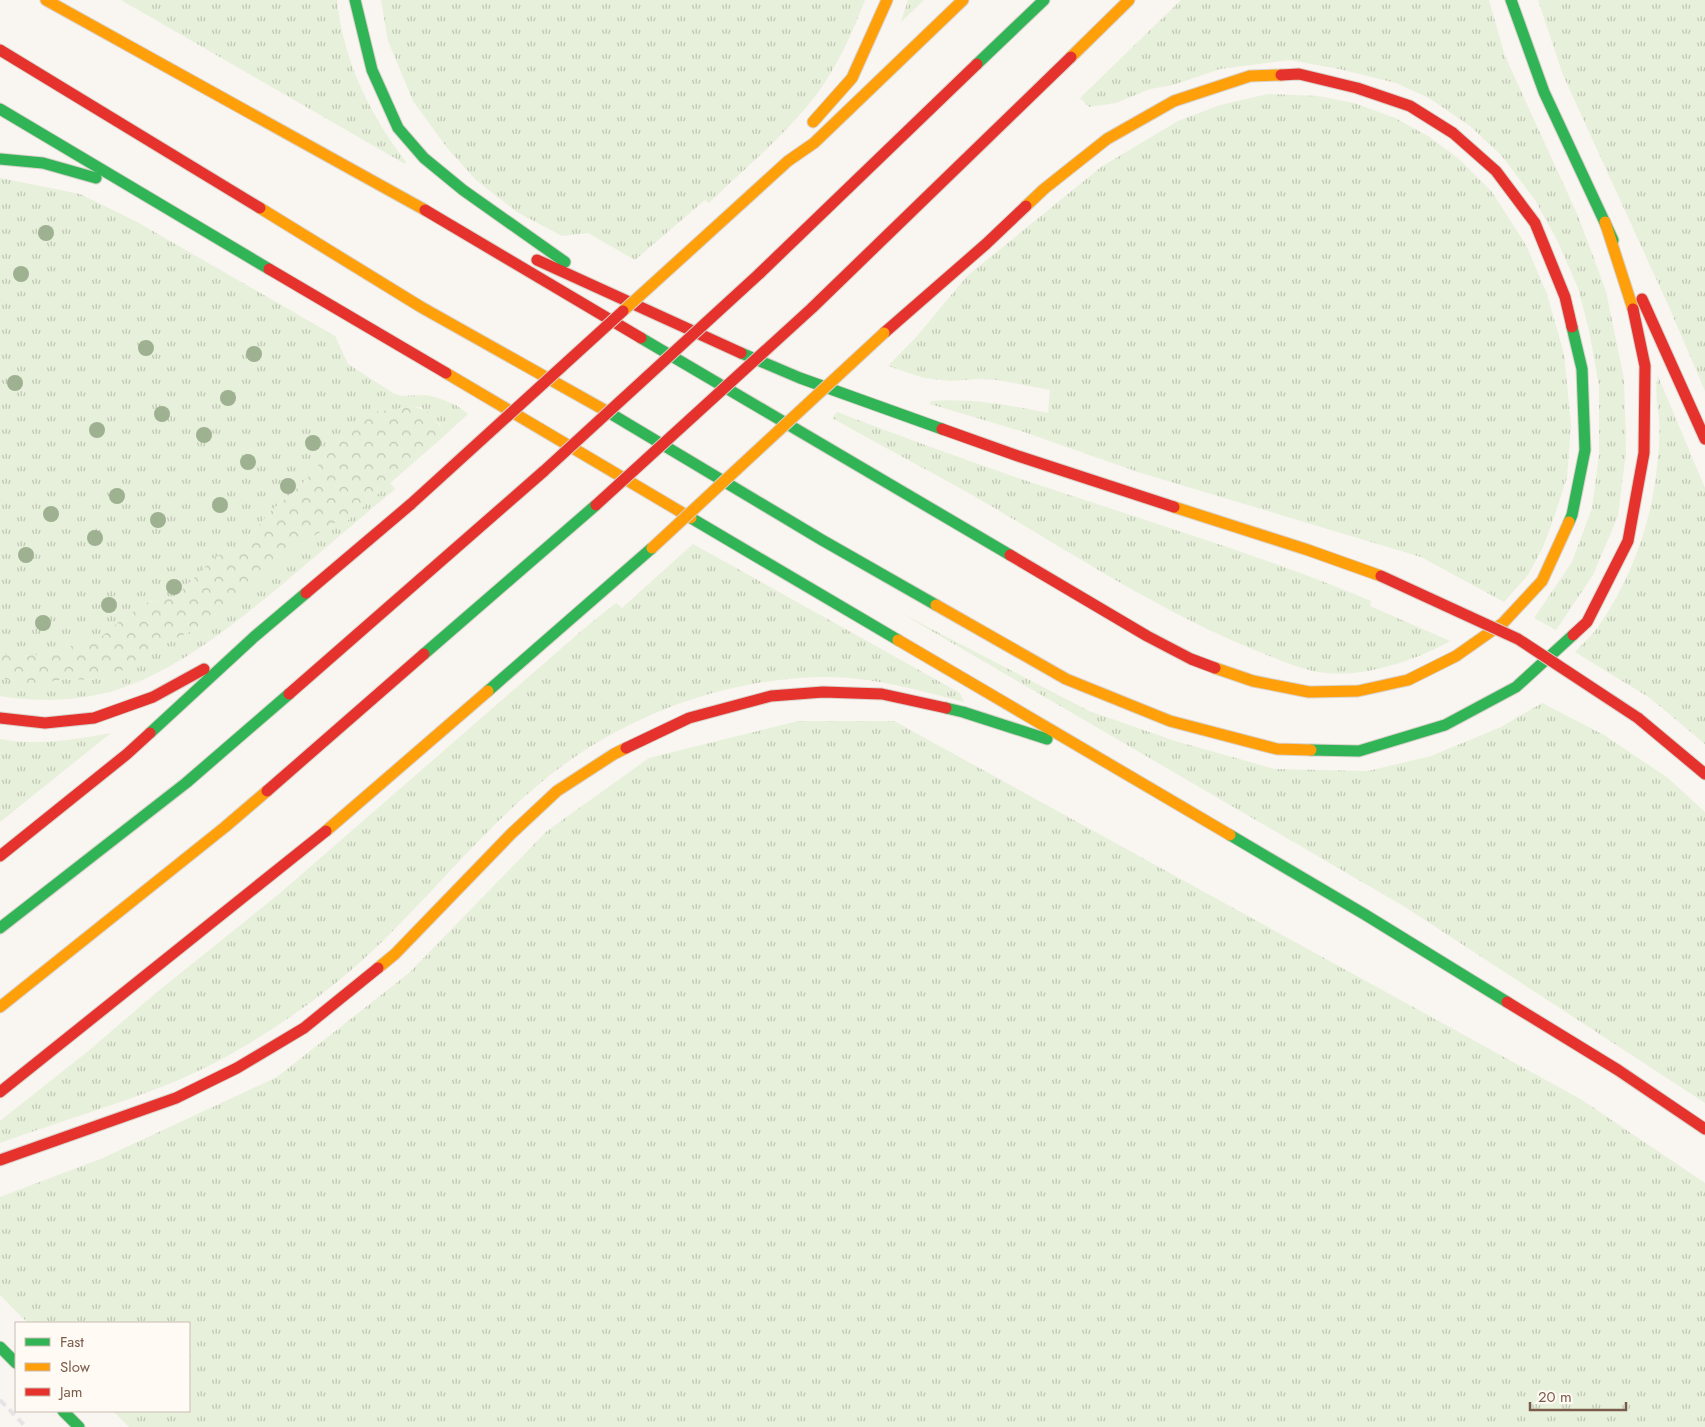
<svg xmlns="http://www.w3.org/2000/svg" width="1705" height="1427" viewBox="0 0 1705 1427" font-family="Jost,sans-serif">
<style>
.grass{fill:url(#grass-tufts)}
.forest{fill:url(#forest-crowns)}
.lines{fill:none;stroke-linecap:round;stroke-linejoin:round}
.fast-casing{stroke:#d9d2cb;stroke-width:13}
.slow-casing{stroke:#d9d2cb;stroke-width:13}
.jam-casing{stroke:#d9d2cb;stroke-width:13}
.fast{stroke:#30b455;stroke-width:11}
.slow{stroke:#ff9f0a;stroke-width:11}
.jam{stroke:#e5322d;stroke-width:11}
.rail{stroke:#e6e3e7;stroke-width:4;stroke-dasharray:8 5;stroke-linecap:butt}
.slow-bridge-casing{stroke:#dad1cc;stroke-width:13;stroke-linecap:butt}
.jam-bridge-casing{stroke:#dad1cc;stroke-width:13;stroke-linecap:butt}
.slow-bridge{stroke:#ff9f0a;stroke-width:11}
.jam-bridge{stroke:#e5322d;stroke-width:11}
.tree{fill:#9eb190}
</style>
<defs>
<pattern id="grass-tufts" width="24" height="20" patternUnits="userSpaceOnUse" patternTransform="scale(1.25)"><rect width="24" height="20" fill="#e7f0db"/><path d="M3 7l-1-3M5 7V3M7 7l1-3M15 17l-1-3M17 17v-4M19 17l1-3" fill="none" stroke="#c0c6b4"/></pattern>
<pattern id="forest-crowns" width="20" height="18" patternUnits="userSpaceOnUse" patternTransform="scale(1.25)"><rect width="20" height="18" fill="#e7f0db"/><path d="M2 6a3 3 0 1 1 6 0M12 15a3 3 0 1 1 6 0" fill="none" stroke="#c0c6b4"/></pattern>
</defs>
<rect width="100%" height="100%" fill="#f9f5f0"/>
<g class="grass">
<path d="M121 0H337C343 60 370 115 406 162L405 164Z"/>
<path d="M381 0H865C854 28 843 54 827 79 799 124 747 166 709 203L705 200 635 260 588 233 562 236 517 212 476 180 448 149 413 101 388 41Z"/>
<path d="M908 0H924L901 22Z"/>
<path d="M1181 0H1489L1505 56 1578 216 1606 291 1624 379 1626 452 1618 516 1593 575 1556 630 1534 618 1572 562 1592 508 1599 455V386L1589 330 1578 288 1558 242 1535 200 1501 155 1470 126 1429 98 1396 83 1339 69 1290 60 1220 69 1173 85 1150 89 1116 103 1089 107 1080 98Z"/>
<path d="M1538 0H1705V391L1669 307 1563 75Z"/>
<path d="M1268 94 1318 96 1354 103 1395 118 1428 136 1458 158 1492 192 1526 245 1547 294 1564 354 1571 425 1567 478 1553 520 1543 547 1528 575 1504 602 1421 557 1141 473 1024 432 930 404 931 401C971 398 1009 405 1048 413L1050 390 998 380 976 379 950 381 924 378 888 366 918 335 966 277 1101 167 1178 121 1220 105Z"/>
<path d="M0 178 80 194 137 222 335 336 348 364 393 393 401 396 425 395 435 397 456 405 468 414 444 436 439 423 421 407H412L374 412 339 441 303 483 271 511 245 542 215 557 174 598 148 602 121 620 100 638 78 642 58 653 22 656 0 654Z"/>
<path d="M1658 376 1705 488V744L1650 698 1575 652C1582 644 1592 636 1598 627 1633 577 1654 516 1658 456 1659 444 1660 432 1659 421 1658 406 1654 391 1658 376Z"/>
<path d="M837 412C923 445 1009 476 1097 504 1189 535 1282 563 1371 601L1370 606 1450 641C1417 660 1366 677 1327 673 1302 671 1276 658 1252 649 1160 611 1076 556 991 506 939 475 884 448 832 418Z"/>
<path d="M390 483 395 489C356 522 318 554 279 587 229 628 173 674 109 692 74 701 36 702 0 696V678L35 685 63 679 91 680 118 673 169 642 213 620 219 612 262 577 299 545 335 523 347 521Z"/>
<path d="M693 544 960 693 964 702C921 691 877 678 833 677 724 676 612 719 531 791 459 853 402 932 327 990 280 1026 229 1059 174 1082 117 1105 58 1122 0 1143V1121L87 1052 157 992 279 894 586 627 616 603 622 608Z"/>
<path d="M899 612 1089 711 1175 741 1275 769 1368 771 1431 756 1501 727 1542 703 1604 735 1668 778 1705 812V1103L1405 907Z"/>
<path d="M798 721H894L1582 1100 1705 1183V1427H129L113 1411H189V1323H28L0 1295V1197L103 1158 277 1077 409 973 547 831 649 758Z"/>
<path d="M111 733 0 822V739C38 746 73 740 111 733Z"/>
</g>
<path class="forest" d="M412 407C429 408 439 421 444 436L347 521 335 523 299 545 262 577 219 612 213 620 169 642 118 673 91 680 63 679 35 685 0 678V654L22 656 58 653 78 642 100 638 121 620 148 602 174 598 215 557 245 542 271 511 303 483 339 441 374 412Z"/>
<g class="lines">
<defs>
<g id="fast">
<path d="M355 0 372 70 398 128 424 158 463 190 565 262"/>
<path d="M1511 0 1544 92 1613 240"/>
<path d="M977 64 1044 0"/>
<path d="M0 109 269 269"/>
<path d="M0 159 43 163 96 178"/>
<path d="M641 338 1010 555"/>
<path d="M741 353 800 378 942 429"/>
<path d="M608 412 822 540 936 605"/>
<path d="M691 518 898 640"/>
<path d="M1569 522 1572 515 1585 450 1582 369 1572 327"/>
<path d="M424 654 596 505"/>
<path d="M488 691 652 548"/>
<path d="M946 708 963 712 1047 739"/>
<path d="M150 733 254 637 306 593"/>
<path d="M1311 750 1359 751 1445 725 1516 687 1573 635"/>
<path d="M1230 835 1364 914 1507 1002"/>
<path d="M0 928 186 783 289 694"/>
<path d="M0 1347 16 1363"/>
<path d="M63 1411 79 1427"/>
</g>
<g id="slow">
<path d="M46 0 425 210"/>
<path d="M1071 57 1129 0"/>
<path d="M813 122 852 78 887 0"/>
<path d="M1026 206 1044 189 1107 139 1174 101 1250 76 1281 75"/>
<path d="M260 208 421 307 608 412"/>
<path d="M1605 222 1633 309"/>
<path d="M710 232 788 161 814 143 963 0"/>
<path d="M446 373 691 518"/>
<path d="M1174 507 1308 550 1381 576"/>
<path d="M936 605 1066 679 1170 721 1277 749 1311 750"/>
<path d="M898 640 1230 835"/>
<path d="M1215 668 1253 681 1309 692 1358 691 1408 680 1456 656 1503 623 1542 581 1569 522"/>
<path d="M326 831 488 691"/>
<path d="M378 968 395 954 511 834 557 791 614 754 626 748"/>
<path d="M0 1007 225 827 267 791"/>
</g>
<g id="jam">
<path d="M0 50 260 208"/>
<path d="M1281 75 1299 74 1357 88 1410 106 1453 133 1496 171 1535 223 1565 297 1572 327"/>
<path d="M425 210 641 338"/>
<path d="M537 260 741 353"/>
<path d="M269 269 446 373"/>
<path d="M759 274 977 64"/>
<path d="M1642 299 1705 439"/>
<path d="M812 308 1071 57"/>
<path d="M884 333 986 244 1026 206"/>
<path d="M942 429 1018 456 1174 507"/>
<path d="M1010 555 1147 636 1191 659 1215 668"/>
<path d="M306 593 411 504"/>
<path d="M1573 635 1587 622 1628 541 1644 453 1645 366 1633 309"/>
<path d="M289 694 544 471"/>
<path d="M0 718 45 723 94 718 153 697 204 669"/>
<path d="M1638 718 1705 774"/>
<path d="M626 748 689 718 771 696 823 692 882 694 946 708"/>
<path d="M267 791 424 654"/>
<path d="M0 856 127 754 150 733"/>
<path d="M1507 1002 1618 1070 1705 1129"/>
<path d="M0 1092 326 831"/>
<path d="M0 1160 176 1098 237 1068 304 1028 378 968"/>
</g>
</defs>
<use href="#fast" class="fast-casing"/>
<use href="#slow" class="slow-casing"/>
<use href="#jam" class="jam-casing"/>
<use href="#fast" class="fast"/>
<use href="#slow" class="slow"/>
<use href="#jam" class="jam"/>
<path class="rail" d="M0 1400 26 1427"/>
<defs>
<g id="slow-bridge">
<path d="M623 311 710 232"/>
<path d="M652 548 884 333"/>
</g>
<g id="jam-bridge">
<path d="M544 471 759 274"/>
<path d="M411 504 623 311"/>
<path d="M596 505 812 308"/>
<path d="M1381 576 1518 639 1638 718"/>
</g>
</defs>
<use href="#slow-bridge" class="slow-bridge-casing"/>
<use href="#jam-bridge" class="jam-bridge-casing"/>
<use href="#slow-bridge" class="slow-bridge"/>
<use href="#jam-bridge" class="jam-bridge"/>
</g>
<g class="tree">
<circle cx="46" cy="233" r="8"/>
<circle cx="21" cy="274" r="8"/>
<circle cx="146" cy="348" r="8"/>
<circle cx="254" cy="354" r="8"/>
<circle cx="15" cy="383" r="8"/>
<circle cx="228" cy="398" r="8"/>
<circle cx="162" cy="414" r="8"/>
<circle cx="97" cy="430" r="8"/>
<circle cx="204" cy="435" r="8"/>
<circle cx="313" cy="443" r="8"/>
<circle cx="248" cy="462" r="8"/>
<circle cx="288" cy="486" r="8"/>
<circle cx="117" cy="496" r="8"/>
<circle cx="220" cy="505" r="8"/>
<circle cx="51" cy="514" r="8"/>
<circle cx="158" cy="520" r="8"/>
<circle cx="95" cy="538" r="8"/>
<circle cx="26" cy="555" r="8"/>
<circle cx="174" cy="587" r="8"/>
<circle cx="109" cy="605" r="8"/>
<circle cx="43" cy="623" r="8"/>
</g>
<rect x="15" y="1322" width="175" height="90" fill="#fffaf3" stroke="#cabbb1"/>
<rect x="25" y="1338" width="25" height="8" fill="#30b455" stroke="#cabbb1"/>
<text x="60" y="1347" font-size="15" fill="#7a5c4d">Fast</text>
<rect x="25" y="1363" width="25" height="8" fill="#ff9f0a" stroke="#cabbb1"/>
<text x="60" y="1372" font-size="15" fill="#7a5c4d">Slow</text>
<rect x="25" y="1388" width="25" height="8" fill="#e5322d" stroke="#cabbb1"/>
<text x="60" y="1397" font-size="15" fill="#7a5c4d">Jam</text>
<path d="M1530 1402v8h96v-8" fill="none" stroke="#7a5c4d" stroke-width="2.5"/>
<text x="1538" y="1402" font-size="15" fill="#7a5c4d" stroke="#fffaf3" stroke-width="4" paint-order="stroke">20 m</text>
</svg>
